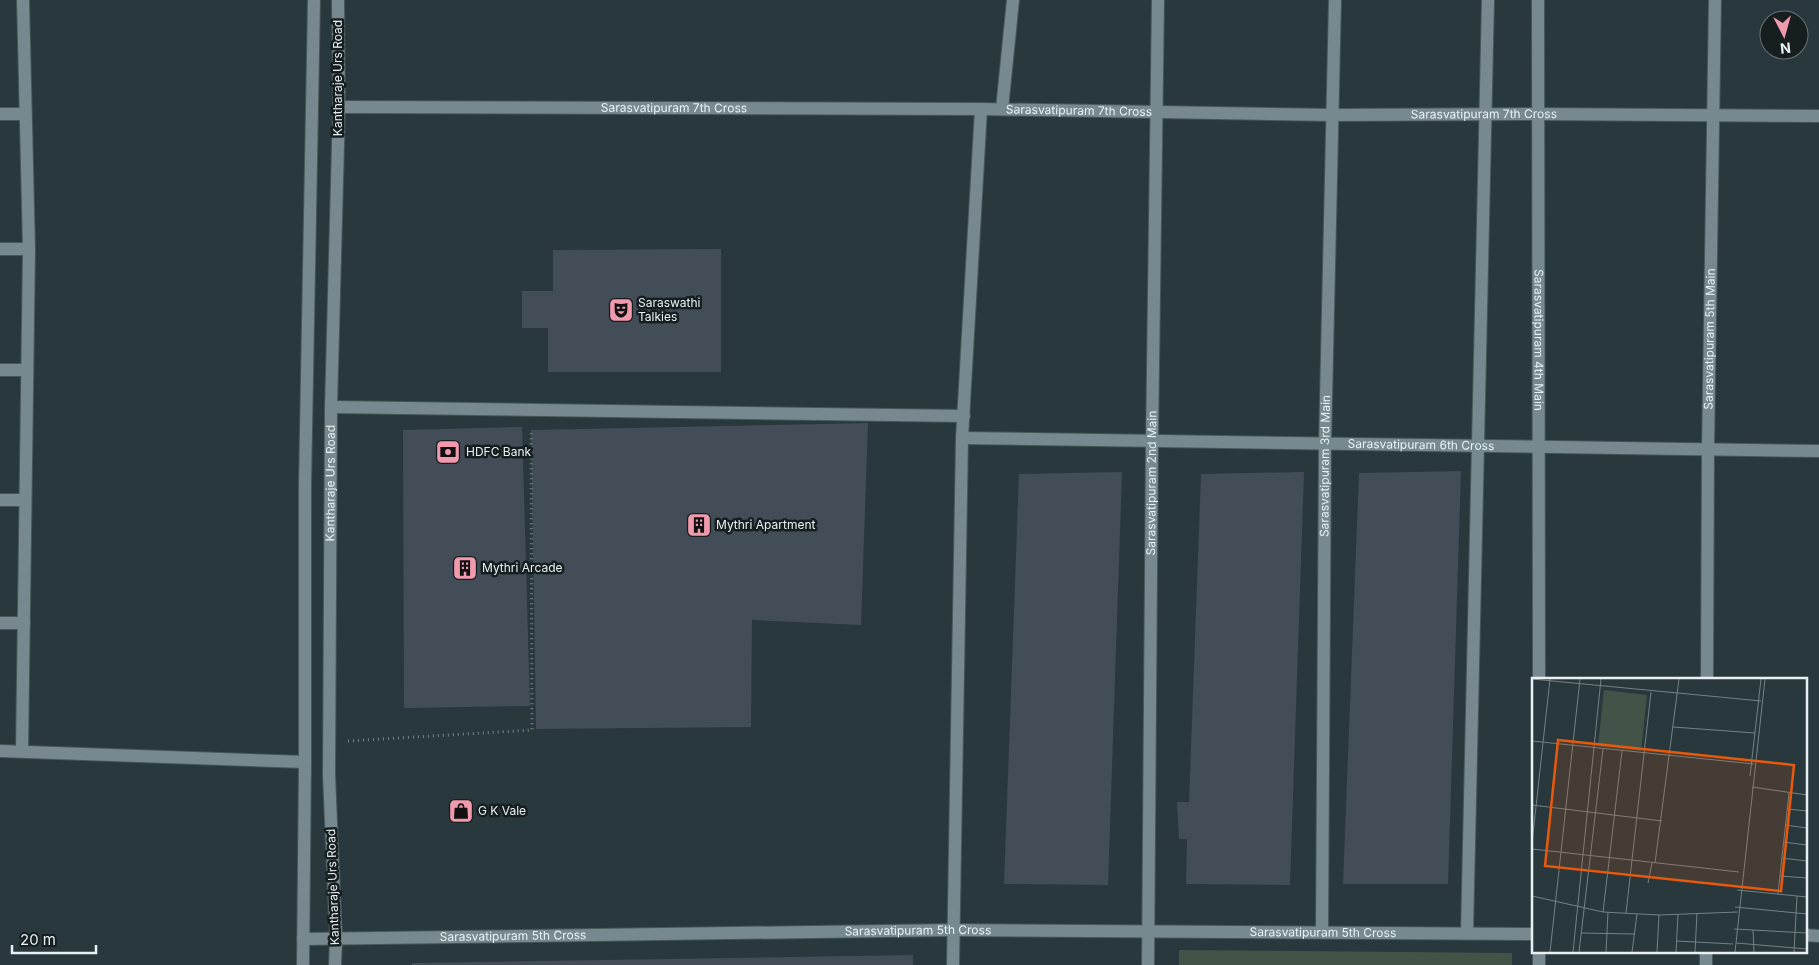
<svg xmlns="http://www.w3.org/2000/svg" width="1819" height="965" viewBox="0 0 1819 965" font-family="Inter,sans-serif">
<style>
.green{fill:#435348}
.building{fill:#424d58}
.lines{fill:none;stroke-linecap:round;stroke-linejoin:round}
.minor-casing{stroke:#475659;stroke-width:14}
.path{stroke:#768487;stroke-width:3;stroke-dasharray:1 4;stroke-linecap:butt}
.minor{stroke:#77898e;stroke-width:12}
.labels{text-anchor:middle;stroke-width:5;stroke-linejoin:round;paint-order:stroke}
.street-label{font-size:12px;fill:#e7f1f3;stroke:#161e20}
.poi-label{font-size:12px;fill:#e7f1f3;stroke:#161e20;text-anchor:start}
.inset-road{fill:none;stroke:#748285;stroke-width:1}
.view{fill:#e8590c;fill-opacity:0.15;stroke:#e8590c;stroke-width:2.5}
.inset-edge{fill:none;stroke:#e7f1f3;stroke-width:2.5}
</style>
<rect width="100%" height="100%" fill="#28383c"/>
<path class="green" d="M1179 950 1512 953V965H1179Z"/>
<g class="building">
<path d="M721 249V372H548V328H522V291H553V250Z"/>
<path d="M868 423 861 625 752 620 751 727 536 729 531 430Z"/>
<path d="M522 427 530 706 404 708 403 430Z"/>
<path d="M1461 471 1448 884H1343L1359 473Z"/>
<path d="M1122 472 1108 885 1004 884 1019 474Z"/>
<path d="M1304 472 1290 885 1186 884 1187 839H1179L1177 802H1189L1201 474Z"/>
<path d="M913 955V965H412V963Z"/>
</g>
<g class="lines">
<defs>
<g id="minor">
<path id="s1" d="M1538 0 1539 679"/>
<path id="s2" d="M339 107 981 109 1332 115 1538 114 1819 116"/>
<path d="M1002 109 1013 0"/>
<path d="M0 114H25"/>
<path d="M0 249H29"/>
<path d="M0 370H27"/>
<path d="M331 407 964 416"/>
<path id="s3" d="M962 438 1819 451"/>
<path d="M0 500H25"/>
<path d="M0 623H24"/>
<path id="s4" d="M1707 679 1708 449 1715 0"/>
<path d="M0 751 305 762"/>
<path d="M22 751 29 249 23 0"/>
<path id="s5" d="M1322 932 1325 444 1335 0"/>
<path d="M1467 933 1488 0"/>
<path d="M1805 935 1819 936"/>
<path id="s6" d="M303 939 953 930 1533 934"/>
<path d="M1539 951V965"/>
<path d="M303 965 305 762V485L314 0"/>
<path id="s7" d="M335 965 336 939 329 775 331 407 339 107 338 0"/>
<path d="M953 965 962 438 981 109"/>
<path id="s8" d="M1148 965 1152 441 1158 0"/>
<path d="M1706 965V951"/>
</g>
</defs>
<use href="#minor" class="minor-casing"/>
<path class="path" d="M348 741 532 730 531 431"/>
<use href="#minor" class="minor"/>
</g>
<defs>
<symbol id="theatre-square" viewBox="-11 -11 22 22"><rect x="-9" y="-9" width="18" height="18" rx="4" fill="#f29aad" stroke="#161e20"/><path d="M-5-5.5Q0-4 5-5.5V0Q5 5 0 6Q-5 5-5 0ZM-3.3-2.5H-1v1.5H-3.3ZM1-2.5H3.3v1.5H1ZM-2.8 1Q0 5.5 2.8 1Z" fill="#111"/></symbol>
<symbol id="bank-square" viewBox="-11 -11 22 22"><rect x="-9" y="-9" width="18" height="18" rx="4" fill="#f29aad" stroke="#161e20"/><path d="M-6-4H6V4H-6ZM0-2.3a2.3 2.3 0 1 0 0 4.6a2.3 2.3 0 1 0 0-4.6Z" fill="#111"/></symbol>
<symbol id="building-square" viewBox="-11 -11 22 22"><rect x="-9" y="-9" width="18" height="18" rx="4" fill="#f29aad" stroke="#161e20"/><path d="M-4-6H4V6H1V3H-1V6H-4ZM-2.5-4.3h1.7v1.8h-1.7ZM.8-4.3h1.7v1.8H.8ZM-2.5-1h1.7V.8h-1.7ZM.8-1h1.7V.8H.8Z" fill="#111"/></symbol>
<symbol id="shop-square" viewBox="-11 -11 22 22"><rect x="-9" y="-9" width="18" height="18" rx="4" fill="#f29aad" stroke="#161e20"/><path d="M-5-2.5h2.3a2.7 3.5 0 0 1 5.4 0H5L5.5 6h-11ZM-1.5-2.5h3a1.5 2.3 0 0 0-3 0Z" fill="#111"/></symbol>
</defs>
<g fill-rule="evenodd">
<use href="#theatre-square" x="607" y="296" width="28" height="28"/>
<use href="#bank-square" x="434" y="438" width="28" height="28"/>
<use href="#building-square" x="685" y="511" width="28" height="28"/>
<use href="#building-square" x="451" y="554" width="28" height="28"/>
<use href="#shop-square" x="447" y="797" width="28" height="28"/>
</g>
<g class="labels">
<g class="street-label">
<text transform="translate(338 78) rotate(-90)" y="4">Kantharaje Urs Road</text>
<text dy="4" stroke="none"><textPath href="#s2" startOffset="335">Sarasvatipuram 7th Cross</textPath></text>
<text dy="4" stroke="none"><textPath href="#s2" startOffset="740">Sarasvatipuram 7th Cross</textPath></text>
<text dy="4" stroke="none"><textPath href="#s2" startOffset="1145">Sarasvatipuram 7th Cross</textPath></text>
<text dy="4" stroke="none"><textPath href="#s1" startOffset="340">Sarasvatipuram 4th Main</textPath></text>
<text dy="4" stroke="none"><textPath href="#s4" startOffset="340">Sarasvatipuram 5th Main</textPath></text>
<text dy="4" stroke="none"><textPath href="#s3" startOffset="459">Sarasvatipuram 6th Cross</textPath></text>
<text dy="4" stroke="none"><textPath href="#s5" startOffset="466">Sarasvatipuram 3rd Main</textPath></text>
<text dy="4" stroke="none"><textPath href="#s8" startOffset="482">Sarasvatipuram 2nd Main</textPath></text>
<text dy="4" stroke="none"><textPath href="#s7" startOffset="482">Kantharaje Urs Road</textPath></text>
<text transform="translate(333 887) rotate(-92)" y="4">Kantharaje Urs Road</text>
<text dy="4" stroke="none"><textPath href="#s6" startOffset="615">Sarasvatipuram 5th Cross</textPath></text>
<text dy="4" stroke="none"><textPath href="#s6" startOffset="1020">Sarasvatipuram 5th Cross</textPath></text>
<text dy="4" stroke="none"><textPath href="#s6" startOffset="210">Sarasvatipuram 5th Cross</textPath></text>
</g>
<g class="poi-label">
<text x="638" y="307">Saraswathi<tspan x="638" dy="14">Talkies</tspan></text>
<text x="466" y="456">HDFC Bank</text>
<text x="716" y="529">Mythri Apartment</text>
<text x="482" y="572">Mythri Arcade</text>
<text x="478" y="815">G K Vale</text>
</g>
</g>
<g transform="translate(1532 678)">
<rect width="275" height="275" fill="#28383c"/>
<path d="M72 12 115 17 109 73 66 68Z" fill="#435348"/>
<path class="inset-road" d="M0 1 229 23M141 49 223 55M0 63 222 86M218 98 229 1M220 109 275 117M0 127 130 143M255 131 275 133M253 147 275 150M251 164 275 167M0 165 18 1M0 171 207 194M249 180 275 183M123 185 147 1M248 198 275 200M116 205 120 185M205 212 275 219M246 216 257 115M0 218 71 234 127 237 206 234M203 229 275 236M71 234 90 73M94 235 119 14M202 251 275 255M221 252 222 274M49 255 102 256M145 263 201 266M204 265 275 271M18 274 48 1M41 274 69 1M47 274 71 71M74 274 76 234M100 274 105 236M125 274 127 237M144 274 146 236M163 274 165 235M203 274 233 1M262 274 265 218"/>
<path class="view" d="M26 62 262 87 249 213 13 188Z"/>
<rect width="275" height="275" class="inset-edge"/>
</g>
<g transform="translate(1784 35) rotate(174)"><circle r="24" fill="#161e20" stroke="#6a7274"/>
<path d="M0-4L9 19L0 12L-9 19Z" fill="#f29aad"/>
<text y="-8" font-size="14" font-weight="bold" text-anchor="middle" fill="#e7f1f3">N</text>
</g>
<path d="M12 945v8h84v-8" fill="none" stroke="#e7f1f3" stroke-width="2.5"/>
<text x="20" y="945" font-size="15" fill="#e7f1f3" stroke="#161e20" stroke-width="4" paint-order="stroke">20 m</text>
</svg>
